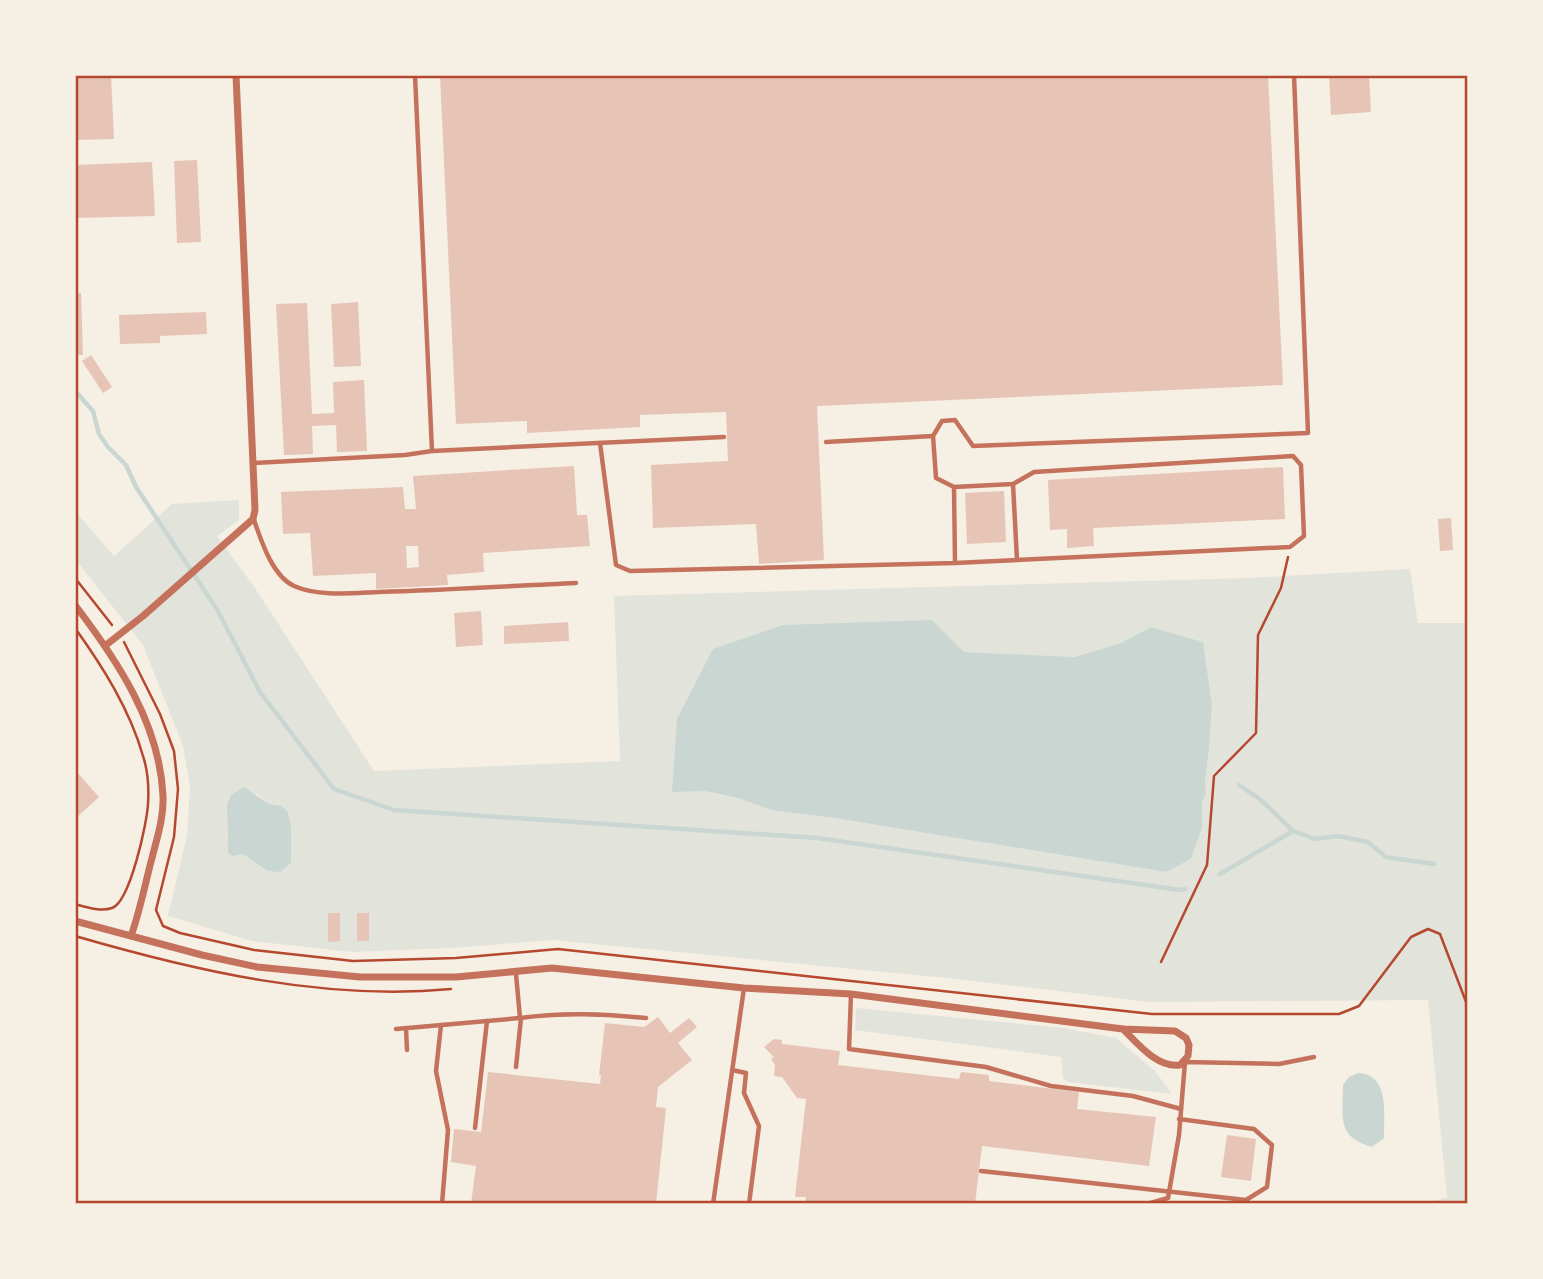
<svg xmlns="http://www.w3.org/2000/svg" width="1543" height="1279" viewBox="0 0 1543 1279" font-family="'PT Sans Narrow',sans-serif">
<style>
.green{fill:#e2e4dc;fill-rule:evenodd}
.water{fill:#c9d6d2}
.lines{fill:none;stroke-linecap:round;stroke-linejoin:round}
.stream{stroke:#c9d6d2;stroke-width:4.5}
.building{fill:#e6c5b7;fill-rule:evenodd}
.path{stroke:#b5482f;stroke-width:2.5}
.service{stroke:#c5725c;stroke-width:4.5}
.minor{stroke:#c5725c;stroke-width:7}
.neatline{fill:none;stroke:#b5482f;stroke-width:2.5}
</style>
<rect width="100%" height="100%" fill="#f6efe4"/>
<g class="green">
<path d="M239 500V520L217 536 255 588 374 771 620 761 614 596 1248 578 1410 569 1418 623H1465L1468 641V1204H1424L1447 1197 1428 1000 1148 1002 957 979 553 940 453 948 352 952 252 941 168 916 187 835 190 787 183 746 143 645 75 559V511L114 556 172 504ZM932 620 963 652 1074 657 1121 643 1151 627 1203 642 1212 704 1209 750 1205 782 1206 793 1202 801V828L1191 859 1166 872 834 818 771 810 738 798 705 791H673ZM257 794 269 804 282 806 291 827V863L268 871 227 840V805Z"/>
<path d="M856 1008 1064 1028 1116 1038 1155 1071 1172 1094 1068 1082 1063 1078 1061 1057 855 1030Z"/>
</g>
<g class="water">
<path d="M932 620 964 652 1074 657 1121 643 1151 627 1203 642 1212 704 1209 750 1205 782 1206 793 1202 802V828L1191 859 1166 872 834 818 771 810 738 798 705 791 672 792 677 719 713 649 783 625Z"/>
<path d="M244 787 269 804 282 806 288 813 291 827V863L280 872 268 871 243 854 233 856 228 853 227 805 231 795Z"/>
<path d="M1358 1073C1390 1074 1384 1115 1384 1138L1372 1147C1336 1137 1343 1117 1343 1085L1349 1077Z"/>
</g>
<g class="lines">
<g class="stream">
<path d="M75 391 93 411 99 434 108 447 126 465 136 487 218 611 260 692 334 789 394 810 817 838 1180 890 1185 889"/>
<path d="M1239 785 1261 800 1293 831 1315 839 1338 836 1368 842 1386 857 1434 864"/>
<path d="M1220 874 1293 831"/>
</g>
</g>
<g class="building">
<path d="M75 75H111L114 139 75 140Z"/>
<path d="M440 75H1268L1283 385 817 406 824 560 759 564 756 524 653 528 651 465 728 461 726 412 640 415V427L527 433V421L456 424Z"/>
<path d="M1329 75H1369L1371 112 1331 115Z"/>
<path d="M197 160 201 242 177 243 174 161Z"/>
<path d="M152 162 155 216 75 218V165Z"/>
<path d="M75 293H81L83 355H75Z"/>
<path d="M358 302 361 366 334 367 331 304Z"/>
<path d="M307 303 312 414 334 413 333 382 364 380 367 451 337 452 336 425 312 426 313 454 284 455 276 304Z"/>
<path d="M206 312 207 334 160 336V343L120 344 119 315Z"/>
<path d="M91 355 112 387 103 393 82 361Z"/>
<path d="M574 466 577 515H587L590 546 483 553 484 572 447 575 448 585 376 589V573L313 576 310 533 283 534 281 492 403 487 405 509H416L413 476ZM406 546H418L419 567 407 568Z"/>
<path d="M1283 467 1285 519 1093 528 1094 546 1067 548V529L1050 530 1048 480Z"/>
<path d="M1004 491 1006 542 967 544 965 493Z"/>
<path d="M1451 518 1453 550 1440 551 1438 519Z"/>
<path d="M481 611 483 645 456 647 454 613Z"/>
<path d="M568 622 569 641 504 644V626Z"/>
<path d="M75 770 99 797 75 819Z"/>
<path d="M328 913H340V941L328 942Z"/>
<rect x="357" y="913" width="12" height="28"/>
<path d="M658 1017 670 1033 689 1018 697 1027 678 1043 692 1060 658 1087 656 1107 666 1108 656 1204H471L476 1166 451 1162 454 1129 481 1132 488 1072 600 1084 601 1075H599L605 1023 644 1027Z"/>
<path d="M774 1039 782 1040V1044L840 1051 838 1065 959 1079 961 1072 989 1075V1081L1079 1092 1077 1109 1156 1117 1149 1166 982 1146 975 1204H805L806 1197H795L806 1099 797 1098 782 1077 774 1076 775 1065 771 1059 774 1057 764 1047Z"/>
<path d="M1227 1135 1256 1139 1251 1181 1221 1177Z"/>
</g>
<g class="lines">
<g class="path">
<path d="M75 578 112 625"/>
<path d="M75 628C103 667 130 710 143 756 148 771 149 788 148 804 147 823 130 902 112 908 101 912 86 907 75 904"/>
<path d="M124 642 160 714 174 751 178 789 174 837 156 910 163 926 180 933 254 950 353 961 456 958 558 949 1152 1014H1339L1359 1006 1411 937 1428 929 1440 934 1468 1007"/>
<path d="M75 936C196 971 324 1001 451 989"/>
<path d="M1161 962 1207 865 1214 776 1256 733 1258 635 1281 588 1288 557"/>
</g>
<g class="service">
<path d="M415 75 432 451 724 437"/>
<path d="M933 436 942 421 955 420 973 446 1308 433 1294 75"/>
<path d="M826 442 933 436 936 478 954 487"/>
<path d="M600 443 616 565 630 571 955 563 1290 547 1304 536 1301 465 1293 456 1034 472 1013 484 954 487 955 563"/>
<path d="M253 463 405 455 432 451"/>
<path d="M1013 484 1017 560"/>
<path d="M254 520C261 540 272 576 294 586 319 597 353 593 379 592 445 590 511 586 576 583"/>
<path d="M516 974 520 1018C564 1012 602 1014 646 1018"/>
<path d="M851 994 849 1049 986 1067 1051 1086 1133 1096 1181 1109"/>
<path d="M441 1025 436 1071 448 1130 442 1204"/>
<path d="M406 1028 407 1050"/>
<path d="M396 1029 520 1018"/>
<path d="M516 1067 521 1018"/>
<path d="M732 1070 746 1073 744 1093 759 1126 749 1204"/>
<path d="M475 1128 487 1021"/>
<path d="M981 1171 1246 1200 1267 1187 1272 1145 1254 1129 1179 1119"/>
<path d="M713 1204 744 988"/>
<path d="M1147 1204 1168 1198 1179 1135 1185 1062 1279 1064 1314 1057"/>
</g>
<g class="minor">
<path d="M75 605C117 660 160 724 163 796 164 817 157 838 152 858 145 884 140 911 131 936"/>
<path d="M106 645 143 616 253 519 255 510 236 75"/>
<path d="M75 921 202 955 257 967 360 977H456L552 968 744 988 851 994 1123 1029 1175 1031 1186 1038 1189 1045 1188 1056 1180 1065C1157 1068 1138 1044 1123 1029"/>
</g>
</g>
<rect width="1543" height="1279" fill="none" stroke="#f6efe4" stroke-width="154"/>
<rect x="77" y="77" width="1389" height="1125" class="neatline"/>
</svg>
